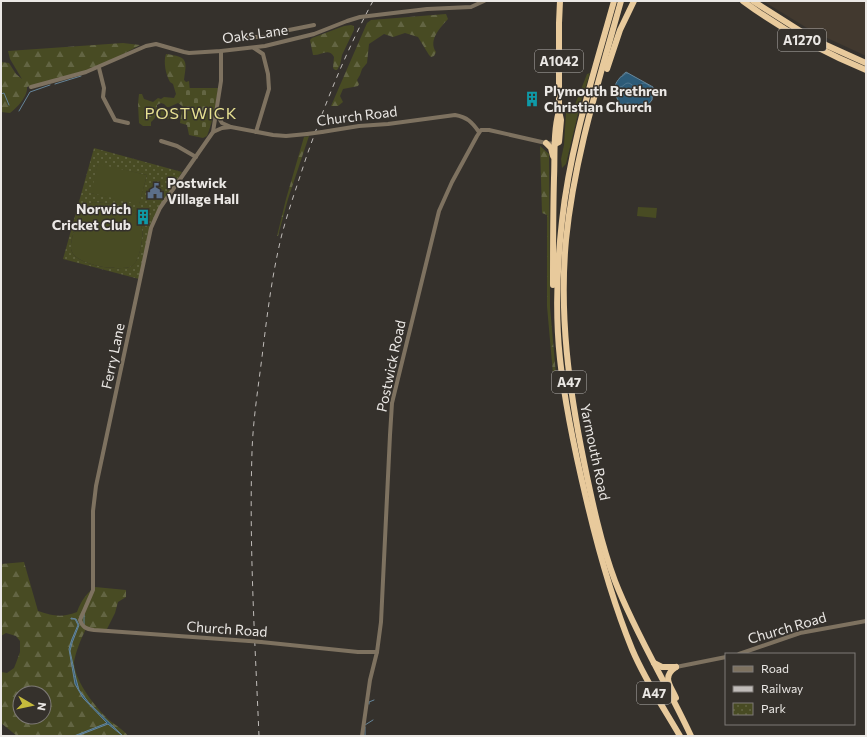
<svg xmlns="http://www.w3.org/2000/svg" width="867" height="737" viewBox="0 0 867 737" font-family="Commissioner,sans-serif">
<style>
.built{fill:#42392f}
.grass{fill:#484b23}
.forest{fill:url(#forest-firs);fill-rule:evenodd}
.cemetery{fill:url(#cemetery-stones)}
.park{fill:url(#park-dots);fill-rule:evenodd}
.water{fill:url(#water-waves);stroke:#668599}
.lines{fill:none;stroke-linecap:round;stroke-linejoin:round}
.stream{stroke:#668599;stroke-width:1}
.minor{stroke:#7e7260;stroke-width:4}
.highway{stroke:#e8ca9c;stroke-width:6}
.rail{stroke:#c0bcb9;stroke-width:1;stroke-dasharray:5 5;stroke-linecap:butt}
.minor-bridge{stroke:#7e7260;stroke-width:4}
.labels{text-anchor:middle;stroke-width:3;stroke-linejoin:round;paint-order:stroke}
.shield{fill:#35312c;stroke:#b4b1ae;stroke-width:1}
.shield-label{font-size:13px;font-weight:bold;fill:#ebe8e5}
.street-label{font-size:14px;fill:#ebe8e5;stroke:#35312c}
.poi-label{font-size:14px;font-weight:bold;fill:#ebe8e5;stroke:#35312c;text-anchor:start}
.quarter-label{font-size:16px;letter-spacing:1px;fill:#e7e192;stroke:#35312c}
</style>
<defs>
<pattern id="forest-firs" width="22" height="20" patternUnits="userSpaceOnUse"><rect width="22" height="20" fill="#484b23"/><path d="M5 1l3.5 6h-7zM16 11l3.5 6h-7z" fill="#636543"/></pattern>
<pattern id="cemetery-stones" width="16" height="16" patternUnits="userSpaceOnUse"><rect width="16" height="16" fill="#484b23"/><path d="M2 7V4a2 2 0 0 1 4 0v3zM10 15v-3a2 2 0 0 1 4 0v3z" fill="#636543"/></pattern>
<pattern id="park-dots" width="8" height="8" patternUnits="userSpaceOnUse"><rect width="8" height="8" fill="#484b23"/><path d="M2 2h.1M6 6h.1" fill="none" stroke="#636543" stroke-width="1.8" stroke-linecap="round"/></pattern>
<pattern id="water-waves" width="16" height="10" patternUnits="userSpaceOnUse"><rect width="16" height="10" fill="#2d5b78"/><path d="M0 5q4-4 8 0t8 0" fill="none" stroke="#4c738b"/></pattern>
</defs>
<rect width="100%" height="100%" fill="#35312c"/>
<path class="built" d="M763 1H866V56L812 31Z"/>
<g class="grass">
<path d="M590 73 581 101 566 164 562 168 561 159 564 145 566 113 572 112 587 74Z"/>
<path d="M161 109 179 111 178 120 160 118Z"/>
<path d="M98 163 147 175 139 205 90 193Z"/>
<path d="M93 202C108 203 125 205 137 215 138 219 141 224 142 229 144 237 139 263 132 266 120 272 77 265 72 252 69 246 73 235 75 228 78 216 82 208 93 202Z"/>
<path d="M638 207 657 208 656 218 637 216Z"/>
</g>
<g class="forest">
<path d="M446 14 448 19C440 28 428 40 436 52L434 56 431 57 429 55 418 37 405 33 393 37 384 34 369 44 367 63 362 69 360 75 357 80 359 84 358 86 343 89 340 96 343 102 338 106H331L367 23 371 20Z"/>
<path d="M351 25 354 26V30L342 55 340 65 337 70H335L333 68 334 57C329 47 320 56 313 55L310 40 312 38 344 26Z"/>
<path d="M123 43 140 45 101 66 27 87C28 96 17 108 10 113L1 112V62L9 63 16 74 22 79 10 59 8 51Z"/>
<path d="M166 54C188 57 187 60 184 80L186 82 189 81 190 91 185 108 178 103 169 107H167L164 104 161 103 157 105C157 111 157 118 151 122V126H143L139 123 138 104 139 94H142L144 99 153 102 158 98 161 99 164 97 174 98 176 94 173 84 170 82C166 75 163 62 166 54Z"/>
<path d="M309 136 288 199 278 236H277L286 199 304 137Z"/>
<path d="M540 146 549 154 550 307 556 375 553 374 547 306V215L542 213Z"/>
<path d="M24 562 38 611C54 616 61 618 77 612 81 601 86 594 95 587L126 590V597L118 602 115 613 106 631 86 629C82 636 74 656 74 664 76 683 96 708 109 720 116 726 123 729 128 736H17L1 723V672L7 673 14 668 16 663 20 652V641L16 636 6 633 1 636V564ZM20 693H44V717H20Z"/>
</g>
<path class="cemetery" d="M185 88H218C216 105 213 121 207 136L203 138 189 135 187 125 180 123Z"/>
<path class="park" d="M94 148 182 172 156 213 151 224 139 279 63 259ZM98 164 147 175 139 204 91 193ZM93 202C108 203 125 205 137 215 138 219 141 224 142 229 144 237 139 262 132 266 120 272 77 265 72 252 69 246 73 235 75 228 78 216 82 208 93 202Z"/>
<g class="water">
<path d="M626 72 653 87 652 100 646 107 621 105C611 90 613 83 626 72Z"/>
<path d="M71 618 76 619 79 625 72 643 70 651 76 679 79 690 89 703 123 736 108 724 77 736H74L107 723 83 698 75 684 69 649 72 639 78 625 75 619H71Z"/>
</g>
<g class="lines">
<g class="stream">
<path d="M55 84 81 76"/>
<path d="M1 94 4 93 9 105"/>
<path d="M19 111 30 92 50 85"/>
<path d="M84 624V614"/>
<path d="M369 704V702L374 700"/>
<path d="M365 725 373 720"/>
<path d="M365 736V727"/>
</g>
<g class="minor">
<path d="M242 37H266L279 32 314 25"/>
<path d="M254 48 263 54 268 74 269 89 256 132"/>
<path d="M99 68 104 88 103 97 115 120 128 123"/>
<path d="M31 87 86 72 146 46 156 44 184 52 189 53 221 51 265 46 314 34 347 21 360 17 427 9 471 7 484 1"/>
<path d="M217 115 222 123 231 127 273 135 286 136 307 134"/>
<path d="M231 127 222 128 213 132 160 208 151 228 96 486 93 511V590L80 620C82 627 86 629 94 630L249 641"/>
<path d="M213 132 221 81V51"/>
<path d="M322 132 359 126 388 124 455 115C467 117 472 122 479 132"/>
<path d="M161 141 177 146 196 157"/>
<path d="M261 642 358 652H377"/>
<path d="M739 654 800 633 866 621"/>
<path d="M676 667 726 657"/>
<path d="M362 736 370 680 377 652 381 622 390 435 392 403 439 211 452 182 477 136 481 130H489L546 143 555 144"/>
</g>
<g class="highway">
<path d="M614 1C594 73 570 146 562 221 557 266 555 313 560 359 565 406 575 452 586 498 598 549 612 600 632 649 645 680 663 707 680 736"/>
<path d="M621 1C599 80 574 159 566 240 559 315 569 389 584 462 592 501 601 544 615 581 636 635 667 684 691 736"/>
<path d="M743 1C781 29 822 52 866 70"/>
<path d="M753 1 805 34 826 45 866 63"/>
<path d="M607 69 620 30 634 1"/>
<path d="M546 143 551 148 553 156"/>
<path d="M555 144 559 142 561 120 559 111V23L560 1"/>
<path d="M553 285C553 249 553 214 554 178 555 156 553 132 559 111"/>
<path d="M654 663 662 667H676"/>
<path d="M676 698C671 686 661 677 676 667"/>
</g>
<path class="rail" d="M259 736C255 641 249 546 252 452 253 420 258 389 262 357 267 316 272 274 282 234 289 208 298 183 306 158 325 104 346 51 373 1"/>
<g class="minor-bridge">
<path d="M307 134 322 132"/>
<path d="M249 641 261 642"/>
</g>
</g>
<defs>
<symbol id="building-bare" viewBox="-9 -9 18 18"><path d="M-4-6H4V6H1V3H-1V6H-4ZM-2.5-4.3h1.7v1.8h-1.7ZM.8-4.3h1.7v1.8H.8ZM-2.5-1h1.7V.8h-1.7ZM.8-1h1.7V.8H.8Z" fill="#0f9aa8" stroke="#35312c" stroke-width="2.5" paint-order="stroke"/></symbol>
<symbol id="civic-bare" viewBox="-9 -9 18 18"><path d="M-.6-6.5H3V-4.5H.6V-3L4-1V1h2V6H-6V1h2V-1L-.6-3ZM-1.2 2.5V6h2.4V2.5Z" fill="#5c6f8a" stroke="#35312c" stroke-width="2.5" paint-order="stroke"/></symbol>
</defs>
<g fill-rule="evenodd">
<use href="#building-bare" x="521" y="88" width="22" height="22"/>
<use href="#civic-bare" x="144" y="180" width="22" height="22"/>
<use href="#building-bare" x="132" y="206" width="22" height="22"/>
</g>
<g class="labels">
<g class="shield">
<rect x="778" y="29" width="48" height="22" rx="3"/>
<rect x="535" y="50" width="48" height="22" rx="3"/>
<rect x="552" y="371" width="34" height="22" rx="3"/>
<rect x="637" y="682" width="34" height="22" rx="3"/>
</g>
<g class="shield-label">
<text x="802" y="45">A1270</text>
<text x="559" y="66">A1042</text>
<text x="569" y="387">A47</text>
<text x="654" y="698">A47</text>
</g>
<g class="street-label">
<text transform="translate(255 34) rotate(-8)" y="5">Oaks Lane</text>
<text transform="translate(357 116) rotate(-7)" y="5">Church Road</text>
<text transform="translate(113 356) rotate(-78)" y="5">Ferry Lane</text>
<text transform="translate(391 366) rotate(-78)" y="5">Postwick Road</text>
<text transform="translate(595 452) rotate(78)" y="5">Yarmouth Road</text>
<text transform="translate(787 628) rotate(-16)" y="5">Church Road</text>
<text transform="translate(227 629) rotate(4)" y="5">Church Road</text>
</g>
<g class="poi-label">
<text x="544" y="96">Plymouth Brethren<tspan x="544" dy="16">Christian Church</tspan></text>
<text x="167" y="188">Postwick<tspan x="167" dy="16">Village Hall</tspan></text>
<text x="131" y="214" text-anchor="end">Norwich<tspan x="131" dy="16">Cricket Club</tspan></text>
</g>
<g class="quarter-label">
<text x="191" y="119">POSTWICK</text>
</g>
</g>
<rect width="867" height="737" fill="none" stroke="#ebe8e5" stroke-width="4"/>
<rect x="725" y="653" width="130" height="72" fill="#35312c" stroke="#7e7a76"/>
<rect x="733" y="666" width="20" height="6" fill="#7e7260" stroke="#7e7a76"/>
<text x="761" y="673" font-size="12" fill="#ebe8e5">Road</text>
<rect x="733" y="686" width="20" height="6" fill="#c0bcb9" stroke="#7e7a76"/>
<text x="761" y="693" font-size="12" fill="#ebe8e5">Railway</text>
<rect x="733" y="703" width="20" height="12" fill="url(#park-dots)" stroke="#7e7a76"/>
<text x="761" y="713" font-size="12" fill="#ebe8e5">Park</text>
<g transform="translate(32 705) rotate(99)"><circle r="19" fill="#35312c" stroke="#7e7a76"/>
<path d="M0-3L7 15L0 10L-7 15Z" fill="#c6bb3c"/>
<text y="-6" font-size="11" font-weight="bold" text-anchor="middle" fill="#ebe8e5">N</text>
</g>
</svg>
